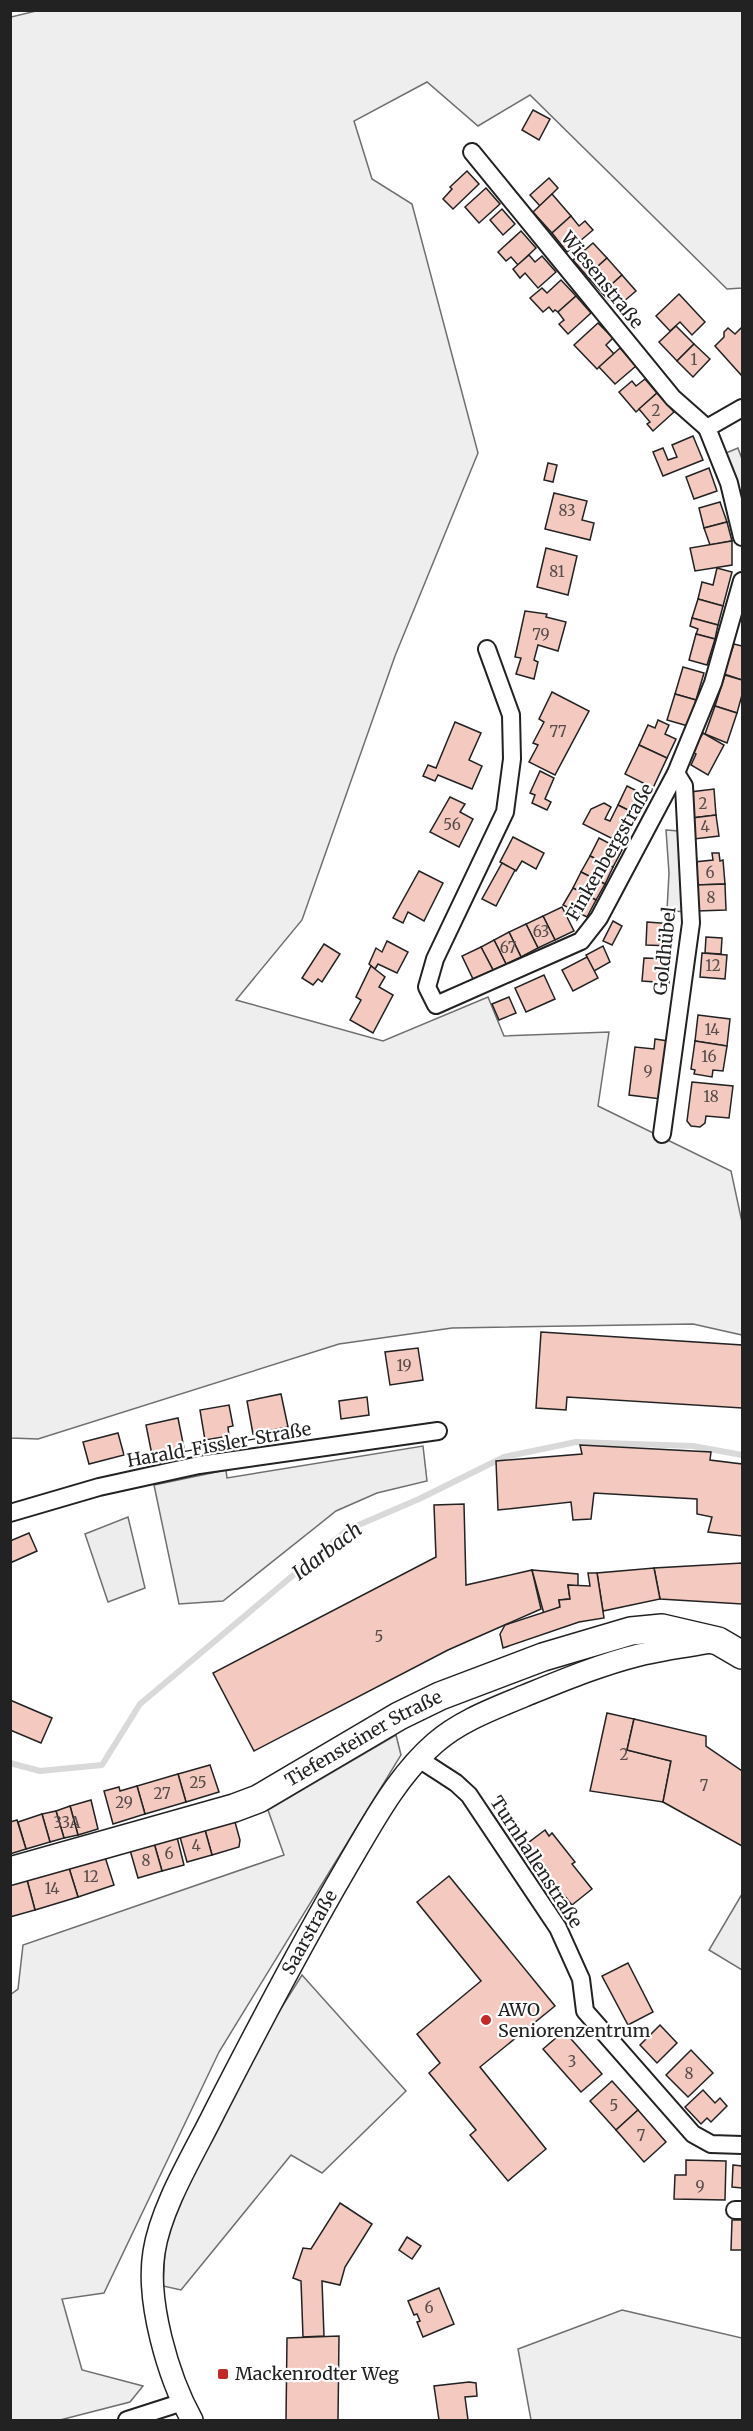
<svg xmlns="http://www.w3.org/2000/svg" width="753" height="2431" viewBox="0 0 753 2431" font-family="Merriweather,serif">
<style>
.green{fill:#eee;stroke:#6f6f6f;stroke-width:1.5}
.parking{fill:#ededed;stroke:#6f6f6f;stroke-width:1.5}
.lines{fill:none;stroke-linecap:round;stroke-linejoin:round}
.stream{stroke:#d9d9d9;stroke-width:6}
.building{fill:#f3c9c0;stroke:#222;stroke-width:1.5}
.minor-casing{stroke:#222;stroke-width:20}
.tertiary-casing{stroke:#222;stroke-width:24}
.primary-casing{stroke:#222;stroke-width:30}
.minor{stroke:#fff;stroke-width:16}
.tertiary{stroke:#fff;stroke-width:21}
.primary{stroke:#fff;stroke-width:27}
.poi-dot{fill:#c62828;stroke:#fff;stroke-width:2}
.labels{text-anchor:middle;stroke-width:4.5;stroke-linejoin:round;paint-order:stroke}
.number-label{font-size:15px;fill:#564c4a}
.street-label{font-size:18px;fill:#222;stroke:#fff}
.poi-label{font-size:18px;fill:#222;stroke:#fff;text-anchor:start}
.water-label{font-size:20px;font-style:italic;fill:#222;stroke:#fff}
</style>
<rect width="100%" height="100%" fill="#fff"/>
<g class="green">
<path d="M40 10 742 11V288L727 289 530 95 478 126 427 82 354 121 372 179 412 204 478 453 395 656 302 920 236 1000 383 1041 488 997 504 1036 609 1032 598 1106 731 1171 742 1222V1335L693 1324 452 1328 339 1344 38 1439 11 1438V17Z"/>
<path d="M396 1735 401 1755 219 2052 104 2293 62 2299 82 2370 143 2386 130 2402 60 2420H11L10 1995 18 1989 23 1945 284 1855 268 1810Z"/>
<path d="M302 1975 406 2091 322 2173 291 2155 181 2290 163 2286 166 2230 236 2080Z"/>
<path d="M622 2310 742 2338V2420H531L518 2349Z"/>
</g>
<g class="parking">
<path d="M738 448 742 459V503L726 453Z"/>
<path d="M666 830 679 831 684 912 667 910 669 873Z"/>
<path d="M423 1446 427 1481 377 1493 336 1511 223 1601 179 1604 154 1485 226 1470 227 1478Z"/>
<path d="M128 1517 145 1588 108 1602 85 1534Z"/>
<path d="M742 1894V1970L709 1950Z"/>
</g>
<g class="lines">
<path class="stream" d="M10 1763 40 1771 102 1765 140 1704 347 1530 419 1499 504 1457 576 1442 693 1446 742 1455"/>
</g>
<g class="building">
<path d="M533 110 550 119 539 140 522 130Z"/>
<path d="M467 171 479 184 453 209 443 199 452 189 450 187Z"/>
<path d="M549 178 558 188 540 206 530 195Z"/>
<path d="M486 188 500 204 479 223 465 207Z"/>
<path d="M552 194 571 216 552 233 533 212Z"/>
<path d="M502 209 515 224 503 235 490 220Z"/>
<path d="M571 216 579 226 585 221 593 230 567 252 552 233Z"/>
<path d="M521 231 536 248 518 265 511 257 506 261 498 252Z"/>
<path d="M593 243 607 258 587 276 573 260Z"/>
<path d="M529 255 535 262 542 256 556 272 538 288 525 273 520 278 513 269Z"/>
<path d="M607 258 622 275 602 293 587 276Z"/>
<path d="M622 275 636 291 616 308 602 293Z"/>
<path d="M561 280 576 296 558 312 555 310 553 312 549 307 543 312 530 298 542 288 547 293Z"/>
<path d="M679 294 705 322 692 335 680 322 670 331 656 316Z"/>
<path d="M576 296 591 313 568 334 559 324 564 320 558 312Z"/>
<path d="M598 323 613 338 606 345 614 354 597 369 574 345Z"/>
<path d="M676 326 694 344 677 361 659 342Z"/>
<path d="M742 327V376L715 346 724 337V332L728 328 735 334Z"/>
<path d="M694 344 710 359 693 377 677 361Z"/>
<path d="M620 348 636 366 615 384 599 367Z"/>
<path d="M645 379 657 393 636 412 619 392 632 381 636 386Z"/>
<path d="M657 393 674 412 653 431 647 424 650 422 639 409Z"/>
<path d="M693 436 703 460 663 476 653 452 663 448 668 460 677 457 672 445Z"/>
<path d="M548 463 557 465 553 482 544 480Z"/>
<path d="M709 468 717 491 694 499 686 477Z"/>
<path d="M554 493 587 501 582 520 594 523 590 540 545 529Z"/>
<path d="M720 502 727 522 704 528 699 508Z"/>
<path d="M727 522 732 541 710 545 704 528Z"/>
<path d="M732 541V565L695 571 690 548Z"/>
<path d="M546 548 577 556 568 595 537 587Z"/>
<path d="M717 568 732 572 723 606 698 599 702 582 713 585Z"/>
<path d="M698 599 723 606 718 625 692 618Z"/>
<path d="M525 611 547 614 546 617 566 622 558 651 538 645 534 660 538 662 534 679 516 674 521 658 515 657Z"/>
<path d="M692 618 718 625 715 639 696 634 698 629 690 626Z"/>
<path d="M696 634 715 639 707 665 689 660Z"/>
<path d="M734 644 742 646V680L724 674Z"/>
<path d="M683 667 704 673 696 700 675 694Z"/>
<path d="M725 675 742 680V695L737 713 715 706Z"/>
<path d="M552 692 589 711 555 775 529 762 538 745 533 743 544 722 539 719Z"/>
<path d="M675 694 696 700 688 726 667 720Z"/>
<path d="M715 706 737 713 727 743 705 734Z"/>
<path d="M658 720 669 725 665 734 676 739 667 758 639 745 648 725 655 728Z"/>
<path d="M455 722 481 733 469 760 482 766 472 789 438 775 435 781 423 776 428 765 436 768Z"/>
<path d="M703 733 724 745 708 775 691 765 696 754 692 752Z"/>
<path d="M639 745 667 758 653 788 625 774Z"/>
<path d="M540 771 554 778 545 799 551 802 547 810 532 803 535 795 530 793Z"/>
<path d="M627 786 647 796 638 815 618 805Z"/>
<path d="M714 789 716 815 692 818 690 792Z"/>
<path d="M450 797 465 804 460 812 473 819 459 847 430 832Z"/>
<path d="M604 803 611 807 605 819 610 821 618 805 638 815 623 844 583 824 591 809Z"/>
<path d="M716 815 719 836 694 839 692 818Z"/>
<path d="M513 837 544 853 536 869 522 861 516 871 500 862Z"/>
<path d="M599 838 622 850 613 867 590 856Z"/>
<path d="M712 853H719L720 861 723 860 725 884 696 885 694 862 713 860Z"/>
<path d="M590 856 613 867 605 884 581 872Z"/>
<path d="M502 863 515 870 496 906 482 899Z"/>
<path d="M419 871 443 883 424 921 408 912 403 923 393 918Z"/>
<path d="M581 872 605 884 596 900 573 888Z"/>
<path d="M725 884 726 910 697 911 696 885Z"/>
<path d="M573 888 596 900 587 917 563 905Z"/>
<path d="M562 907 574 931 555 940 543 916Z"/>
<path d="M543 916 555 940 538 948 526 924Z"/>
<path d="M613 921 622 926 612 945 603 941Z"/>
<path d="M647 922 673 924 671 946 646 945Z"/>
<path d="M526 924 538 948 521 957 509 932Z"/>
<path d="M509 932 521 957 506 964 494 940Z"/>
<path d="M706 937 722 938 721 954 705 953Z"/>
<path d="M494 940 506 964 493 970 481 947Z"/>
<path d="M387 941 408 952 397 973 378 964 375 969 369 964 376 948 382 952Z"/>
<path d="M324 944 340 954 322 982 318 979 313 985 302 978Z"/>
<path d="M603 946 610 962 594 971 586 955Z"/>
<path d="M481 947 493 970 473 979 462 956Z"/>
<path d="M702 953 727 955 725 979 700 977Z"/>
<path d="M587 957 598 978 573 991 562 970Z"/>
<path d="M644 958 670 959 669 983 642 981Z"/>
<path d="M371 966 385 977 379 987 393 995 373 1033 350 1020 361 1000 356 997Z"/>
<path d="M544 975 555 999 526 1012 515 988Z"/>
<path d="M509 997 516 1013 499 1020 492 1004Z"/>
<path d="M698 1015 730 1019 727 1046 695 1041Z"/>
<path d="M655 1039 668 1041 661 1099 629 1095 635 1047 654 1049Z"/>
<path d="M695 1041 727 1046 723 1071 713 1070 712 1077 694 1074 695 1070 691 1069Z"/>
<path d="M692 1082 733 1086 729 1118 706 1116 705 1123 700 1127 691 1126 687 1121Z"/>
<path d="M541 1332 742 1345V1408L567 1397 566 1410 536 1408Z"/>
<path d="M418 1348 423 1380 390 1385 385 1352Z"/>
<path d="M281 1394 288 1427 253 1434 247 1401Z"/>
<path d="M367 1397 369 1415 341 1419 339 1401Z"/>
<path d="M229 1405 233 1426 228 1427 229 1436 205 1440 200 1410Z"/>
<path d="M178 1418 184 1448 152 1455 146 1425Z"/>
<path d="M118 1433 124 1455 89 1464 83 1442Z"/>
<path d="M580 1445 711 1452 710 1460 742 1464V1536L708 1532 712 1517 697 1514V1499L594 1493 591 1519 573 1520 571 1502 498 1510 496 1461 582 1454Z"/>
<path d="M464 1504 466 1585 532 1570 541 1609 448 1650 254 1751 213 1673 436 1557 434 1505Z"/>
<path d="M29 1533 37 1551 10 1563V1541Z"/>
<path d="M742 1563V1604L660 1599 654 1568Z"/>
<path d="M654 1568 660 1599 603 1611 597 1573Z"/>
<path d="M532 1570 578 1574V1586L568 1585 570 1599 559 1600 560 1607 544 1614Z"/>
<path d="M588 1573H597L604 1618 579 1622 503 1648 500 1634 505 1625 560 1607 559 1600 570 1599 568 1585 590 1586Z"/>
<path d="M10 1700 52 1718 41 1743 10 1730Z"/>
<path d="M607 1713 634 1719 627 1750 671 1761 663 1802 590 1791Z"/>
<path d="M634 1719 706 1736V1746L742 1771V1846L663 1802 671 1761 627 1750Z"/>
<path d="M210 1765 219 1792 186 1802 178 1774Z"/>
<path d="M178 1774 186 1802 145 1814 137 1786Z"/>
<path d="M137 1786 145 1814 113 1824 104 1791 119 1787 120 1791Z"/>
<path d="M91 1800 98 1829 78 1835 70 1806Z"/>
<path d="M70 1806 78 1835 64 1838 56 1811Z"/>
<path d="M56 1811 64 1838 50 1842 42 1814Z"/>
<path d="M42 1814 50 1842 26 1849 18 1822Z"/>
<path d="M17 1820 26 1849 10 1854V1822Z"/>
<path d="M235 1822 240 1840 239 1847 212 1855 205 1830Z"/>
<path d="M205 1830 212 1855 187 1862 180 1837Z"/>
<path d="M545 1830 549 1836 552 1833 575 1862 572 1864 592 1889 572 1905 524 1846Z"/>
<path d="M177 1837 184 1865 162 1871 154 1843Z"/>
<path d="M154 1843 162 1871 138 1878 130 1850Z"/>
<path d="M105 1857 114 1885 78 1897 69 1868Z"/>
<path d="M69 1868 78 1897 35 1910 27 1880Z"/>
<path d="M449 1876 555 2006 480 2067 546 2149 508 2181 470 2135 476 2130 429 2073 440 2063 417 2034 481 1981 417 1902Z"/>
<path d="M27 1880 35 1910 10 1917V1885Z"/>
<path d="M628 1963 653 2012 628 2025 602 1976Z"/>
<path d="M660 2025 677 2043 657 2063 640 2045Z"/>
<path d="M564 2031 602 2074 581 2092 543 2049Z"/>
<path d="M691 2050 713 2073 688 2097 666 2075Z"/>
<path d="M612 2081 638 2110 616 2130 590 2101Z"/>
<path d="M703 2090 715 2103 720 2098 727 2106 711 2122 707 2118 701 2124 685 2107Z"/>
<path d="M638 2110 666 2142 644 2162 616 2130Z"/>
<path d="M686 2160 726 2161 725 2200 674 2199 675 2175H686Z"/>
<path d="M733 2165 742 2166V2188L732 2187Z"/>
<path d="M340 2203 372 2224 345 2267 340 2285 322 2281 324 2336 303 2337 301 2281 293 2278 303 2248 311 2249Z"/>
<path d="M732 2220H742V2250H731Z"/>
<path d="M407 2237 421 2246 412 2259 399 2250Z"/>
<path d="M439 2288 454 2324 423 2337 417 2322 420 2321 417 2314 414 2315 408 2301Z"/>
<path d="M339 2336 338 2420H286L287 2338Z"/>
<path d="M469 2382 476 2383 477 2396 465 2397 468 2420H439L434 2386Z"/>
</g>
<g class="lines">
<defs>
<g id="minor">
<path d="M472 152 673 398 707 428"/>
<path d="M742 408 707 428 729 483 742 537"/>
<path d="M487 649 511 715 512 759 505 812 435 959 427 987 436 1005 581 941 599 918 676 773 713 683 742 581"/>
<path d="M662 1134 691 923 684 786 676 773"/>
<path d="M10 1513 99 1487 199 1465 438 1431"/>
<path d="M419 1759 456 1783 469 1795 558 1928 581 1979 585 2011 693 2134 711 2144 742 2145"/>
<path d="M735 2210H742"/>
<path d="M127 2420 183 2402"/>
</g>
<g id="tertiary">
<path id="s1" d="M192 2420C168 2377 146 2301 154 2252 161 2206 195 2152 215 2111 257 2029 300 1947 346 1868 372 1824 396 1777 435 1743 460 1721 493 1709 524 1696 561 1681 599 1665 639 1655 663 1649 687 1646 712 1642"/>
</g>
<g id="primary">
<path id="s2" d="M10 1871 234 1808 258 1799 399 1716 440 1696 543 1657 631 1631 662 1628 718 1641 742 1655"/>
</g>
</defs>
<use href="#minor" class="minor-casing"/>
<use href="#tertiary" class="tertiary-casing"/>
<use href="#primary" class="primary-casing"/>
<use href="#minor" class="minor"/>
<use href="#tertiary" class="tertiary"/>
<use href="#primary" class="primary"/>
</g>
<g class="poi-dot">
<circle cx="486" cy="2020" r="6"/>
<rect x="217" y="2368" width="12" height="12" rx="3"/>
</g>
<g class="labels">
<g class="number-label">
<text x="694" y="365">1</text>
<text x="656" y="416">2</text>
<text x="567" y="516">83</text>
<text x="557" y="577">81</text>
<text x="541" y="640">79</text>
<text x="558" y="737">77</text>
<text x="703" y="809">2</text>
<text x="452" y="830">56</text>
<text x="705" y="832">4</text>
<text x="710" y="878">6</text>
<text x="711" y="903">8</text>
<text x="541" y="937">63</text>
<text x="508" y="953">67</text>
<text x="713" y="971">12</text>
<text x="712" y="1035">14</text>
<text x="709" y="1062">16</text>
<text x="648" y="1077">9</text>
<text x="711" y="1102">18</text>
<text x="404" y="1371">19</text>
<text x="379" y="1642">5</text>
<text x="624" y="1760">2</text>
<text x="198" y="1788">25</text>
<text x="704" y="1791">7</text>
<text x="162" y="1799">27</text>
<text x="124" y="1808">29</text>
<text x="67" y="1828">33A</text>
<text x="196" y="1851">4</text>
<text x="169" y="1859">6</text>
<text x="146" y="1866">8</text>
<text x="91" y="1882">12</text>
<text x="52" y="1894">14</text>
<text x="572" y="2067">3</text>
<text x="689" y="2079">8</text>
<text x="614" y="2111">5</text>
<text x="641" y="2141">7</text>
<text x="700" y="2192">9</text>
<text x="429" y="2313">6</text>
</g>
<g class="street-label">
<text transform="translate(602 280) rotate(51)" y="6">Wiesenstraße</text>
<text transform="translate(610 852) rotate(-60)" y="6">Finkenbergstraße</text>
<text transform="translate(665 951) rotate(-84)" y="6">Goldhübel</text>
<text transform="translate(219 1445) rotate(-10)" y="6">Harald-Fissler-Straße</text>
<text dy="6" stroke="none"><textPath href="#s2" startOffset="380">Tiefensteiner Straße</textPath></text>
<text transform="translate(536 1862) rotate(57)" y="6">Turnhallenstraße</text>
<text dy="6" stroke="none"><textPath href="#s1" startOffset="531">Saarstraße</textPath></text>
</g>
<g class="poi-label">
<text x="498" y="2016">AWO<tspan x="498" dy="21">Seniorenzentrum</tspan></text>
<text x="235" y="2380">Mackenrodter Weg</text>
</g>
<g class="water-label">
<text transform="translate(327 1551) rotate(-37)" y="7">Idarbach</text>
</g>
</g>
<rect width="753" height="2431" fill="none" stroke="#222222" stroke-width="24"/>
</svg>
